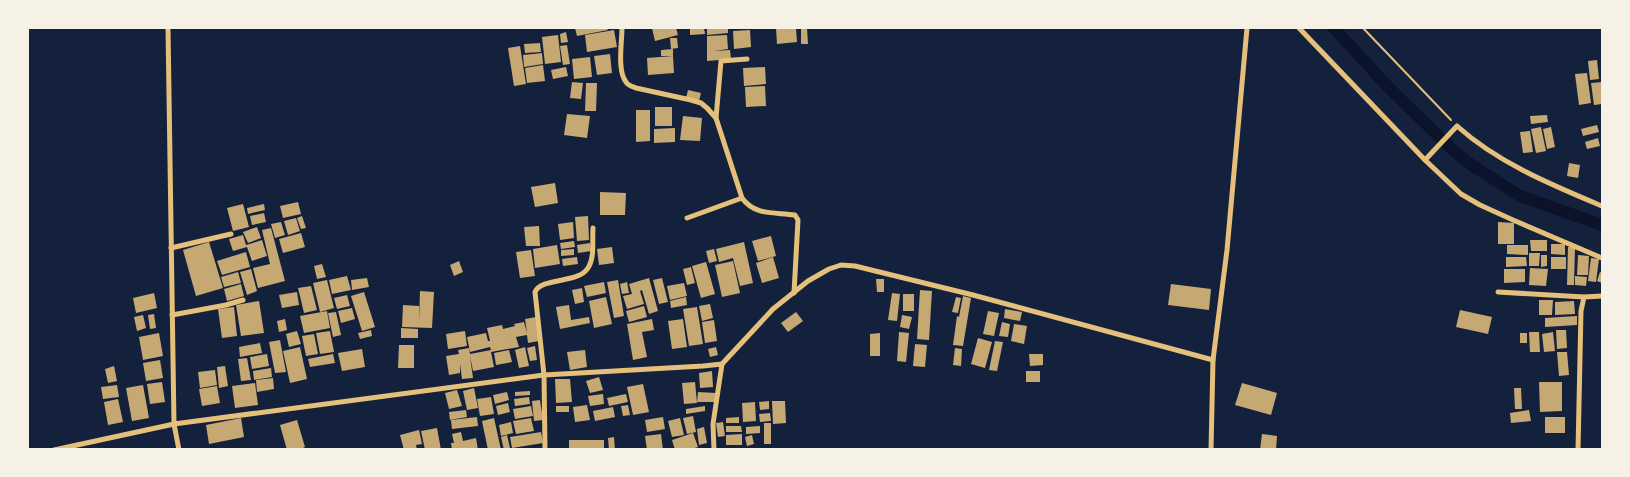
<svg xmlns="http://www.w3.org/2000/svg" width="1630" height="477" viewBox="0 0 1630 477" font-family="'Archivo Narrow',sans-serif">
<style>
.lines{fill:none;stroke-linecap:round;stroke-linejoin:round}
.canal{stroke:#0b132b;stroke-width:12}
.building{fill:#c6a872}
.path{stroke:#e5c07b;stroke-width:2}
.minor{stroke:#e5c07b;stroke-width:5}
</style>
<rect width="100%" height="100%" fill="#14213d"/>
<g class="lines">
<path class="canal" d="M1334 28 1389 88 1455 152 1473 166 1520 196 1602 225"/>
</g>
<g class="building">
<path d="M575 28H607L608 30 577 36Z"/>
<path d="M652 28H676L678 35 655 41Z"/>
<path d="M690 28H704L705 34 690 35Z"/>
<path d="M707 28H728V33L707 35Z"/>
<path d="M776 28H796L797 42 777 44Z"/>
<path d="M801 28H807L808 44H801Z"/>
<path d="M614 30 617 47 587 52 585 35Z"/>
<path d="M750 30 751 47 734 49 733 31Z"/>
<path d="M566 32 568 42 561 43 560 34Z"/>
<path d="M558 35 561 62 545 64 542 37Z"/>
<path d="M727 35 728 49 714 51 730 50 731 59 707 61V36Z"/>
<path d="M670 38H677L678 48 671 49Z"/>
<path d="M540 43 541 52 525 53 524 44Z"/>
<path d="M567 45 570 64 563 65 560 46Z"/>
<path d="M520 46 526 84 514 86 508 48Z"/>
<path d="M673 49V56H661V50Z"/>
<path d="M542 53 543 64 524 67 523 55Z"/>
<path d="M610 54 612 73 597 75 594 56Z"/>
<path d="M673 56 674 73 648 75 647 58Z"/>
<path d="M590 57 592 77 574 79 572 59Z"/>
<path d="M1597 60 1599 79 1590 80 1588 61Z"/>
<path d="M543 65 545 81 527 83 525 68Z"/>
<path d="M566 67 568 76 553 79 551 70Z"/>
<path d="M765 67 766 84 744 86 743 68Z"/>
<path d="M1587 73 1591 103 1579 105 1575 74Z"/>
<path d="M572 82 583 83 581 99 570 98Z"/>
<path d="M1602 82V104L1594 105 1591 83Z"/>
<path d="M586 83H597L596 111H585Z"/>
<path d="M765 86 766 106 746 107 745 87Z"/>
<path d="M688 90 701 93 699 101 686 98Z"/>
<rect x="655" y="107" width="17" height="19"/>
<path d="M636 110H650V141L636 142Z"/>
<path d="M567 114 590 116 587 138 564 135Z"/>
<path d="M1547 115 1548 122 1531 124 1530 116Z"/>
<path d="M683 116 702 118 700 141 680 140Z"/>
<path d="M1597 125 1599 132 1583 136 1581 129Z"/>
<path d="M1541 127 1546 151 1536 153 1531 129Z"/>
<path d="M1551 127 1555 147 1547 149 1543 129Z"/>
<path d="M675 128V142L654 143V129Z"/>
<path d="M1530 131 1533 152 1523 153 1520 132Z"/>
<path d="M1598 138 1600 146 1587 149 1585 142Z"/>
<path d="M1569 163 1580 165 1578 178 1567 176Z"/>
<path d="M555 183 558 203 535 207 531 187Z"/>
<path d="M600 192 626 193 625 215H600Z"/>
<path d="M298 202 301 214 283 218 280 206Z"/>
<path d="M243 204 249 227 233 231 227 208Z"/>
<path d="M264 204 265 210 248 214 247 208Z"/>
<path d="M264 213 266 222 252 225 250 216Z"/>
<path d="M302 216 306 228 301 229 297 218Z"/>
<path d="M588 216 589 240 577 241 575 217Z"/>
<path d="M296 218 300 231 288 235 284 221Z"/>
<path d="M281 222 285 235 275 238 271 224Z"/>
<path d="M573 222 574 238 560 240 558 224Z"/>
<path d="M1498 222 1514 223V244H1498Z"/>
<path d="M539 226 540 246H526L524 227Z"/>
<path d="M257 227 261 238 248 243 243 232Z"/>
<path d="M271 228 285 281 258 288 253 268 270 264 262 230Z"/>
<path d="M301 233 305 247 283 253 279 239Z"/>
<path d="M243 235 246 245 262 240 267 256 252 261 247 247 233 251 229 239Z"/>
<path d="M771 236 776 256 758 261 752 241Z"/>
<path d="M1530 240H1547V251H1531Z"/>
<path d="M574 241 575 247 561 249 560 243Z"/>
<path d="M209 242 223 288 196 296 183 250Z"/>
<path d="M744 242 753 283 740 286 733 258 719 262 716 249Z"/>
<path d="M590 243 591 251 578 253 577 245Z"/>
<path d="M1551 244H1565V255L1551 254Z"/>
<path d="M557 245 560 264 535 268 533 249Z"/>
<path d="M1507 245H1528V255L1507 254Z"/>
<path d="M612 247 614 263 599 265 597 249Z"/>
<path d="M1568 247H1575L1574 285H1567Z"/>
<path d="M574 249V255L561 256V250Z"/>
<path d="M714 249 717 261 709 263 706 251Z"/>
<path d="M531 250 535 276 520 278 516 252Z"/>
<path d="M246 252 250 267 222 275 217 261Z"/>
<path d="M1529 253H1540L1539 266H1529Z"/>
<path d="M1541 255H1547V266L1541 267Z"/>
<path d="M1578 255 1589 256 1588 275H1577Z"/>
<path d="M577 257 578 264 563 266 562 259Z"/>
<path d="M773 257 779 278 762 283 756 263Z"/>
<path d="M1506 257H1526L1527 266 1506 267Z"/>
<rect x="1551" y="257" width="15" height="12"/>
<path d="M1591 258 1599 259 1596 282 1588 281Z"/>
<path d="M459 261 463 272 454 276 450 265Z"/>
<path d="M733 261 740 293 722 297 715 265Z"/>
<path d="M706 262 715 294 701 298 692 266Z"/>
<path d="M322 264 326 277 317 279 314 266Z"/>
<path d="M691 267 695 283 687 285 683 269Z"/>
<path d="M1530 268 1548 269 1546 286 1529 285Z"/>
<path d="M251 269 257 291 247 295 240 272Z"/>
<path d="M1504 269H1525V282L1504 283Z"/>
<path d="M238 272 241 283 224 287 221 277Z"/>
<path d="M1600 272 1602 273V283L1597 281Z"/>
<path d="M347 276 351 290 332 294 329 280Z"/>
<path d="M1575 276 1587 277 1586 286 1575 285Z"/>
<path d="M367 278 369 287 352 290 351 280Z"/>
<path d="M649 278 658 311 649 314 642 290 640 291 644 304 627 309 623 296 632 294 629 284Z"/>
<path d="M662 278 668 302 659 304 653 280Z"/>
<path d="M876 279H884V292H877Z"/>
<path d="M327 280 334 308 320 312 313 283Z"/>
<path d="M618 280 624 316 614 318 607 282Z"/>
<path d="M604 282 606 293 587 297 584 286Z"/>
<path d="M627 282 629 293 622 294 620 284Z"/>
<path d="M684 283 687 296 670 300 667 286Z"/>
<path d="M241 284 244 296 227 301 224 289Z"/>
<path d="M1171 284 1211 289 1209 310 1168 305Z"/>
<path d="M311 286 317 310 304 313 298 288Z"/>
<path d="M582 288 584 302 575 304 572 290Z"/>
<path d="M920 290 932 291 929 340 917 339Z"/>
<path d="M420 291 434 292 432 328 402 327 403 305 419 306V320Z"/>
<path d="M297 292 299 305 282 308 279 295Z"/>
<path d="M364 292 375 327 362 331 351 296Z"/>
<path d="M154 293 157 308 136 313 133 298Z"/>
<path d="M892 293 900 294 897 321 888 320Z"/>
<rect x="903" y="294" width="11" height="17"/>
<path d="M347 295 350 306 337 309 334 298Z"/>
<path d="M963 296 971 298 963 346 953 345 957 316 959 317Z"/>
<path d="M606 297 612 324 594 328 589 301Z"/>
<path d="M686 297 687 305 671 308 670 301Z"/>
<path d="M956 297 961 298 958 313 952 312Z"/>
<path d="M1539 300H1553L1552 315H1539Z"/>
<path d="M259 301 264 333 241 336 236 305Z"/>
<path d="M1574 301 1575 314 1555 315V302Z"/>
<path d="M710 304 713 318 702 321 699 306Z"/>
<path d="M569 305 571 320 589 317 590 323 560 329 556 307Z"/>
<path d="M644 306 647 317 629 322 626 311Z"/>
<path d="M234 307 237 336 222 338 218 309Z"/>
<path d="M697 307 703 344 689 346 683 309Z"/>
<path d="M352 308 355 319 341 323 338 311Z"/>
<path d="M1005 309 1022 312 1020 321 1004 318Z"/>
<path d="M1460 310 1492 317 1488 334 1456 327Z"/>
<path d="M327 311 330 328 304 333 300 316Z"/>
<path d="M988 311 999 313 994 336 983 334Z"/>
<path d="M336 312 341 335 333 337 328 313Z"/>
<path d="M796 312 803 321 788 332 781 323Z"/>
<path d="M154 314 156 328 150 329 148 315Z"/>
<path d="M143 315 146 328 137 331 134 317Z"/>
<path d="M902 315 912 317 909 329 900 327Z"/>
<path d="M1577 316V325L1545 327V318Z"/>
<path d="M536 317 539 341 528 343 527 335 516 337 519 347 491 352 494 367 473 371 470 356 473 378 462 379 460 364V373L449 375 446 356 459 354 458 350 469 348 470 354 491 350 490 347 470 352 467 337 486 333 488 341H490L487 328 502 325 505 337 503 329 515 326 514 324 524 322 527 333 525 319Z"/>
<path d="M285 319 287 330 279 332 277 321Z"/>
<path d="M652 319 654 330 642 332 647 357 633 360 627 324Z"/>
<path d="M683 319 687 347 672 349 668 321Z"/>
<path d="M714 320 717 341 705 343 702 322Z"/>
<path d="M1002 322 1010 324 1008 337 999 336Z"/>
<path d="M1014 324 1027 326 1024 344 1011 341Z"/>
<path d="M401 328 418 329V338H401Z"/>
<path d="M371 330 372 336 360 339 358 333Z"/>
<path d="M1556 330H1566L1567 348 1557 349Z"/>
<path d="M297 331 301 344 289 347 286 334Z"/>
<path d="M330 331 334 352 320 354 316 333Z"/>
<path d="M465 331 467 346 448 349 446 334Z"/>
<path d="M899 332 909 333 906 362 897 361Z"/>
<path d="M1529 332H1539L1540 352H1530Z"/>
<path d="M1553 332 1555 351 1544 352 1542 334Z"/>
<path d="M159 333 163 356 143 360 139 337Z"/>
<path d="M880 333V356H870V334Z"/>
<rect x="1520" y="333" width="7" height="10"/>
<path d="M314 334 318 354 306 356 302 336Z"/>
<path d="M978 338 992 342 985 368 971 364Z"/>
<path d="M280 340 286 372 275 373 269 342Z"/>
<path d="M995 341 1003 342 997 371 989 370Z"/>
<path d="M260 343 262 353 240 357 239 347Z"/>
<path d="M915 344 927 345 925 367 913 366Z"/>
<path d="M399 345H414V368H398Z"/>
<path d="M535 346 537 360 530 361 527 348Z"/>
<path d="M300 347 307 379 290 383 283 351Z"/>
<path d="M525 347 529 366 519 368 515 350Z"/>
<path d="M716 347 718 355 710 357 708 349Z"/>
<path d="M955 348 962 349 961 366 953 365Z"/>
<path d="M362 349 365 367 342 371 338 353Z"/>
<path d="M509 350 512 362 496 365 494 353Z"/>
<path d="M585 350 587 367 570 370 567 352Z"/>
<path d="M1557 352H1567L1569 375 1559 376Z"/>
<path d="M267 354 269 366 252 369 250 357Z"/>
<path d="M333 354 335 363 310 367 308 359Z"/>
<path d="M1029 354H1043V365L1030 366Z"/>
<path d="M247 358 251 380 241 381 238 359Z"/>
<path d="M160 360 163 378 146 381 143 363Z"/>
<path d="M114 366 117 381 108 383 105 369Z"/>
<path d="M225 366 228 386 219 388 217 367Z"/>
<path d="M271 368 272 377 254 380 253 371Z"/>
<path d="M215 370 217 385 200 388 198 372Z"/>
<path d="M712 371 713 387 700 388 699 373Z"/>
<rect x="1026" y="371" width="14" height="11"/>
<path d="M599 377 603 390 590 393 586 381Z"/>
<path d="M273 378 274 389 257 392 256 380Z"/>
<path d="M555 379H570L572 402 556 403Z"/>
<path d="M162 382 165 402 150 404 147 384Z"/>
<path d="M695 382 697 403 684 404 682 383Z"/>
<path d="M1539 382H1562V411L1540 412Z"/>
<path d="M255 383 258 405 235 408 232 386Z"/>
<path d="M1242 383 1277 393 1271 415 1235 405Z"/>
<path d="M643 384 649 412 633 415 627 387Z"/>
<path d="M117 385 119 397 103 399 101 387Z"/>
<path d="M143 385 149 418 132 421 126 388Z"/>
<path d="M217 386 220 403 202 406 199 389Z"/>
<path d="M474 388 478 408 467 410 463 391Z"/>
<path d="M1514 388H1521L1522 409H1515Z"/>
<path d="M457 390 462 406 449 409 445 393Z"/>
<path d="M530 391V395L515 396V392Z"/>
<path d="M507 392 509 400 495 404 493 395Z"/>
<path d="M698 392 716 393V402H697Z"/>
<path d="M603 394 604 404 590 406 588 396Z"/>
<path d="M626 394 628 402 609 406 607 398Z"/>
<path d="M491 397 494 414 480 416 477 399Z"/>
<path d="M529 397 530 404 515 406 514 399Z"/>
<path d="M118 399 123 422 108 425 104 402Z"/>
<path d="M540 400 543 420 534 421 532 401Z"/>
<path d="M769 401V409L760 410 759 402Z"/>
<path d="M772 401H785L786 423 773 424Z"/>
<path d="M755 402 756 421 743 422 742 403Z"/>
<path d="M508 403 510 412 498 415 496 406Z"/>
<path d="M587 405 590 420 575 422 573 407Z"/>
<path d="M628 405 630 415 623 416 621 406Z"/>
<path d="M531 406 533 416 515 419 513 409Z"/>
<rect x="556" y="406" width="13" height="6"/>
<path d="M705 406V411L686 414V409Z"/>
<path d="M613 407 615 417 595 421 593 411Z"/>
<path d="M466 410 467 417 450 420 449 412Z"/>
<path d="M1529 410 1531 421 1511 423 1510 413Z"/>
<path d="M770 413 771 421 760 422 759 414Z"/>
<path d="M693 416 696 432 687 434 683 418Z"/>
<path d="M477 417 478 426 452 429 451 420Z"/>
<path d="M663 417 665 429 647 432 645 420Z"/>
<path d="M739 417V423H726V418Z"/>
<rect x="1545" y="417" width="20" height="16"/>
<path d="M241 418 244 437 209 444 206 425Z"/>
<path d="M494 418 501 450H488L482 421Z"/>
<path d="M531 418 534 431 516 434 513 421Z"/>
<path d="M680 418 684 435 672 437 668 421Z"/>
<path d="M297 420 305 447 298 450H287L280 425Z"/>
<path d="M511 422 513 433 501 436 499 425Z"/>
<path d="M723 422 725 436 718 437 716 423Z"/>
<rect x="764" y="423" width="7" height="21"/>
<path d="M726 426H741L742 432H726Z"/>
<path d="M760 426V433L746 434V427Z"/>
<path d="M704 427 707 443 699 445 697 429Z"/>
<path d="M437 428 441 450H425L421 431Z"/>
<path d="M419 430 422 444 416 445 417 450H404L400 435Z"/>
<path d="M461 432 463 441 476 438 478 450H452L451 443H454L452 434Z"/>
<path d="M541 432 543 443 512 448 510 437Z"/>
<path d="M693 433 698 447 689 450H675L672 440Z"/>
<path d="M661 434 663 450H647L645 436Z"/>
<path d="M742 434V445H726V435Z"/>
<path d="M1262 434 1277 436 1276 450H1260Z"/>
<path d="M507 435 510 448 504 450 501 437Z"/>
<path d="M752 435 754 444 747 446 745 437Z"/>
<path d="M614 437 615 450H609L608 438Z"/>
<path d="M569 440H604V450H596V448H569Z"/>
</g>
<g class="lines">
<path class="path" d="M1363 28 1451 120"/>
<g class="minor">
<path d="M168 28 174 424 544 375 703 366 722 364 773 309 808 281 829 269 841 265 855 266 973 295 1213 360"/>
<path d="M622 28C622 42 617 71 626 82 628 86 632 86 636 88L691 100 701 103 707 108 716 118 742 198C755 216 775 212 795 215L798 220 794 293"/>
<path d="M1299 28 1425 160 1461 194 1480 205 1513 220 1602 258"/>
<path d="M716 118 721 61 747 59"/>
<path d="M1425 160 1457 126C1498 163 1552 185 1602 206"/>
<path d="M687 218 742 198"/>
<path d="M171 248 231 234"/>
<path d="M1498 292 1584 297"/>
<path d="M172 315 226 305 243 300"/>
<path d="M54 450 174 424 179 450"/>
<path d="M545 450 544 375 535 292C542 277 578 284 588 268 595 257 592 240 593 228"/>
<path d="M714 450 713 424 722 364"/>
<path d="M1211 450 1213 360 1227 250 1247 28"/>
<path d="M1578 450 1581 311 1584 297 1602 296"/>
</g>
</g>
<rect width="1630" height="477" fill="none" stroke="#f6f1e7" stroke-width="58"/>
</svg>
